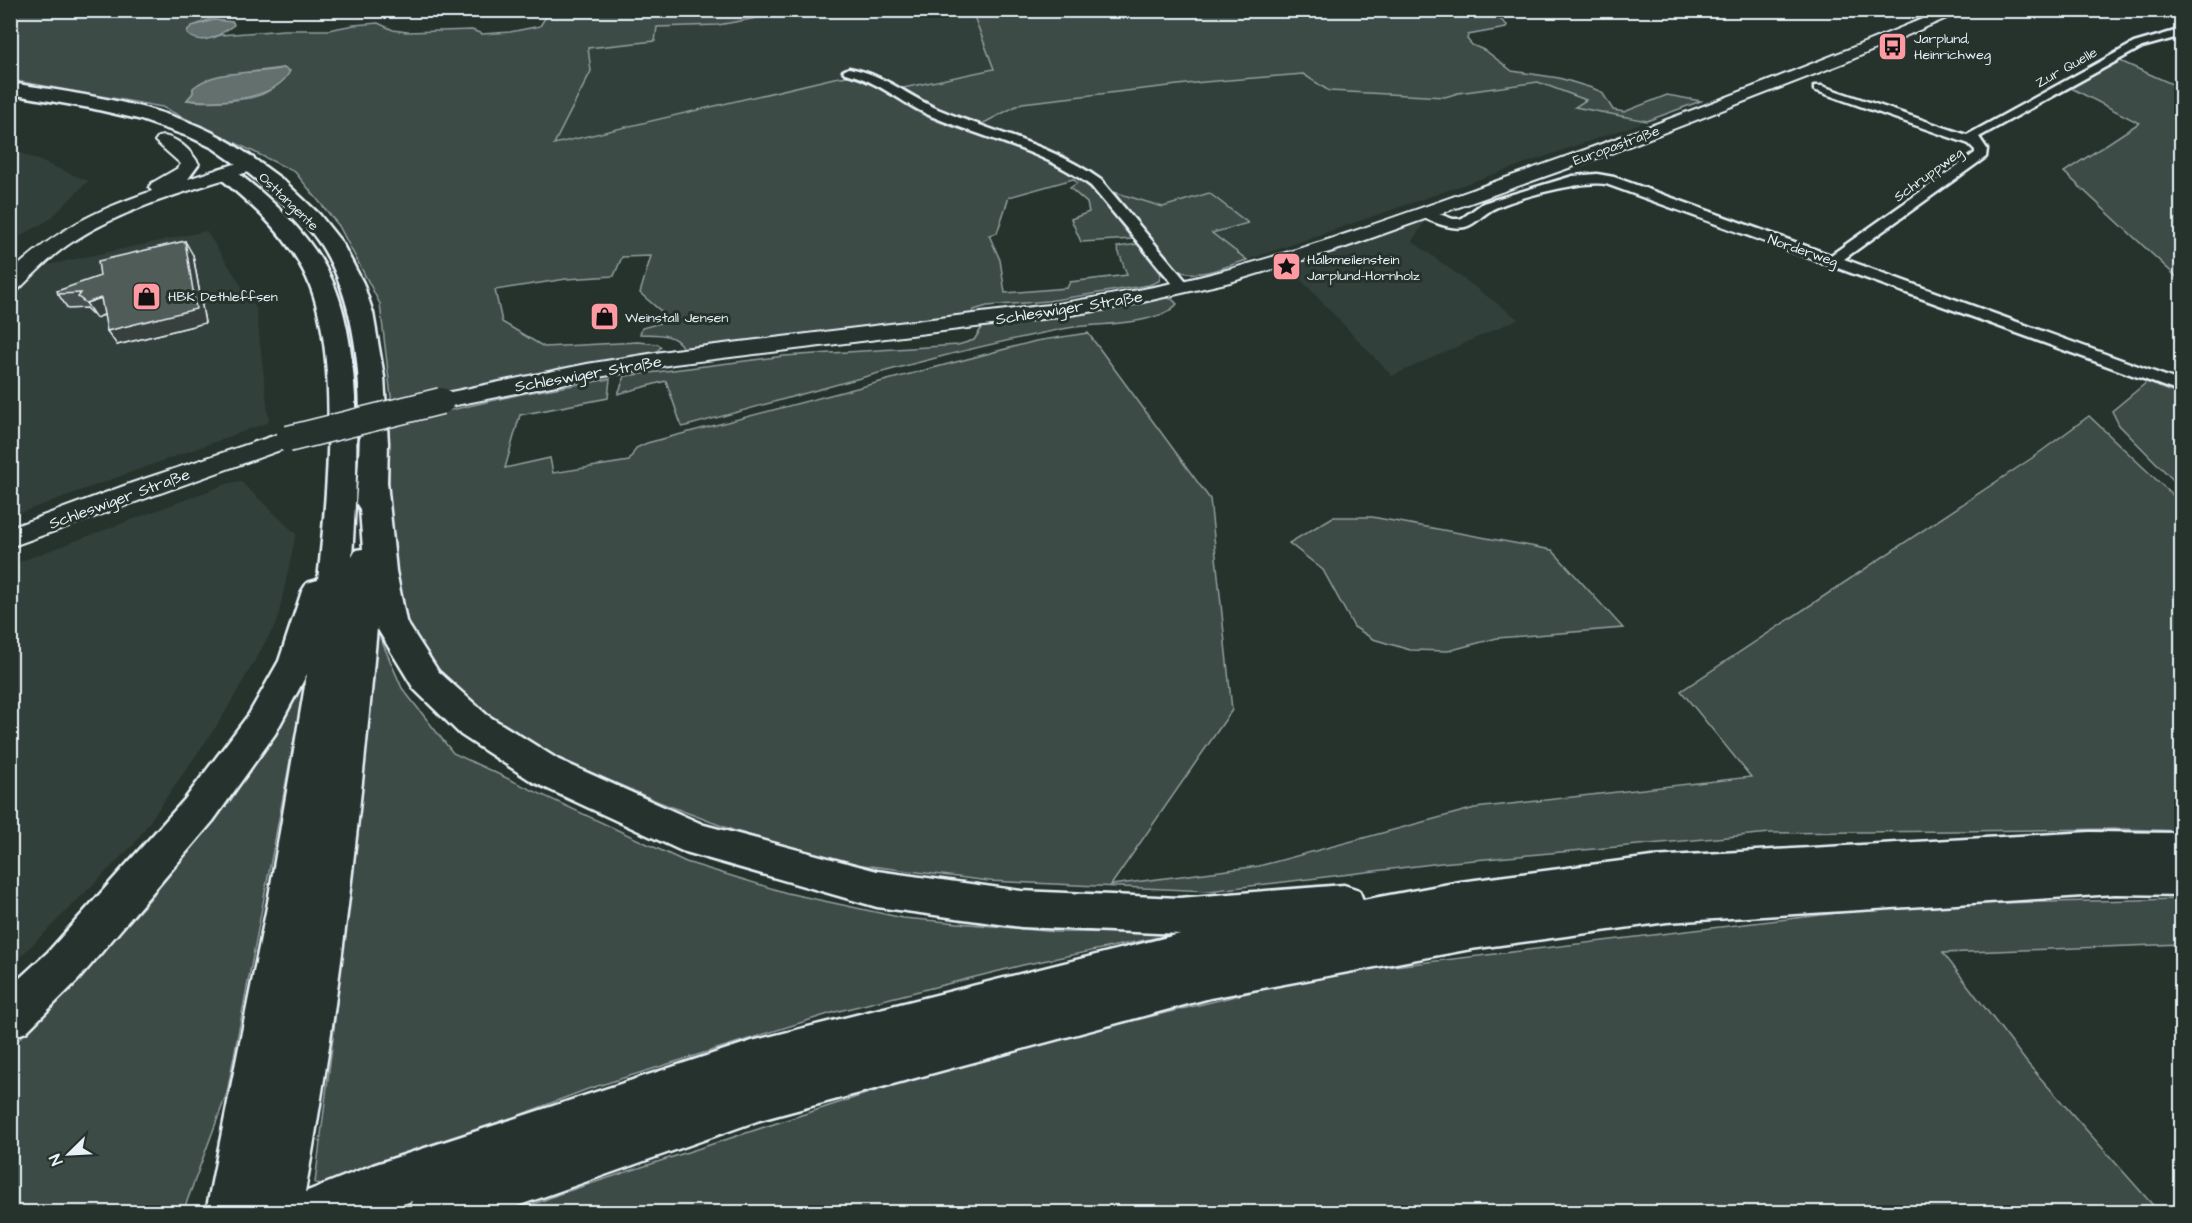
<svg xmlns="http://www.w3.org/2000/svg" width="2192" height="1223" viewBox="0 0 2192 1223" font-family="'Architects Daughter',sans-serif">
<style>
.built{fill:#333f3a}
.green{fill:#3e4b47;stroke:#939ea0;stroke-width:1.5;fill-rule:evenodd}
.water{fill:#636f6d;stroke:#98a3a5;stroke-width:1.5}
.lines{fill:none;stroke-linecap:round;stroke-linejoin:round}
.street-casing{stroke:#e8f1f8;stroke-width:5}
.secondary-casing{stroke:#e8f1f8;stroke-width:4}
.primary-casing{stroke:#e8f1f8;stroke-width:5}
.highway-casing{stroke:#e8f1f8;stroke-width:5}
.street{fill:#26332d;fill-rule:evenodd}
.secondary{fill:#26332d;fill-rule:evenodd}
.primary{fill:#26332d;fill-rule:evenodd}
.highway{fill:#26332d;fill-rule:evenodd}
.secondary-bridge-casing{stroke:#e8f1f8;stroke-width:29;stroke-linecap:butt}
.secondary-bridge{stroke:#26332d;stroke-width:26}
.wall{fill:#454f4d;stroke:#e8f1f8;stroke-width:1.5}
.shaded-wall{fill:#38403e;stroke:#e8f1f8;stroke-width:1.5}
.building{fill:#505c59;stroke:#e8f1f8;stroke-width:1.5}
.labels{text-anchor:middle;stroke-width:6;stroke-linejoin:round;paint-order:stroke}
.far-poi-label{font-size:14px;fill:#e8f1f8;stroke:#26332d;text-anchor:start}
.far-street-label{font-size:14px;fill:#e8f1f8;stroke:#26332d}
.street-label{font-size:16px;fill:#e8f1f8;stroke:#26332d}
</style>
<rect width="100%" height="100%" fill="#26332d"/>
<filter id="ink" filterUnits="userSpaceOnUse"><feTurbulence type="fractalNoise" baseFrequency=".0167" numOctaves="2"/><feDisplacementMap in="SourceGraphic" scale="12" xChannelSelector="R" yChannelSelector="G"/><feConvolveMatrix kernelMatrix="1 2 1 2 8 2 1 2 1" color-interpolation-filters="sRGB"/></filter>
<g filter="url(#ink)">
<g class="built">
<path d="M796 11H972L995 69 903 88 879 73 834 78 554 144 591 71 587 48 655 41 657 27 718 25Z"/>
<path d="M1303 74 1329 91 1444 97 1458 93 1538 82 1587 100 1576 108 1647 121 1247 260 1212 233 1247 223 1209 193 1163 207 1114 192 1085 168 1040 143 982 124 1022 103 1204 82Z"/>
<path d="M11 149 88 181 50 219 11 242Z"/>
<path d="M1425 222 1412 241 1518 319 1392 376 1288 266 1412 223Z"/>
<path d="M206 231 256 308 269 422 11 516V295L38 267Z"/>
<path d="M240 481 296 534 277 622 220 721 134 844 11 966V565L230 483Z"/>
</g>
<g class="green">
<path d="M550 10 796 11 718 25 657 27 655 41 588 48 591 71 554 144 834 78C843 77 854 74 861 77 881 85 897 101 916 111 968 139 1027 141 1077 177 1099 193 1115 218 1132 239L1081 242 1071 219 1089 212 1087 203 1070 188 1077 183 1073 179 1009 197 997 233 989 235 1000 260 1005 293 1067 288 1070 282 1127 275 1117 247 1138 244 1161 274 1159 281 1149 285 1048 301 987 306 974 310 969 317 683 348C674 332 656 335 640 334L642 328 671 320 640 293 651 256 622 257 614 276 566 279 495 290 502 322 544 347 638 342 658 344 661 347 654 354 392 405 380 304 339 226 295 172 162 107 11 80 10 70 17 66 11 63V11H225C211 22 200 20 188 30L213 38 220 35 284 30H328L354 25 378 23 393 30 407 32 472 30 482 34 510 32 540 26ZM283 68C279 74 276 83 271 89 258 102 204 103 187 100L193 93V89L243 73Z"/>
<path d="M1489 10 1507 25 1506 28 1468 35 1467 39 1472 45 1486 51 1512 71 1559 78 1592 88 1602 92 1613 110 1624 112 1667 95 1701 101 1647 121 1575 107 1586 100 1538 82 1458 93 1445 97 1329 91 1303 74 1204 82 1022 103 982 124 941 111 903 88 994 69 972 11Z"/>
<path d="M2120 61 2181 88V281L2064 172 2139 123 2069 87Z"/>
<path d="M1114 192 1163 207 1209 193 1248 223 1212 233 1247 260C1222 267 1195 282 1172 267Z"/>
<path d="M1159 297 1172 299 1177 304C1158 326 1096 323 1068 328 938 353 810 393 682 427L666 381 618 394 625 376 784 356 958 345 974 340 983 326 1106 309Z"/>
<path d="M1088 333 1210 499 1232 710 1111 885 1259 866 1475 808 1751 777 1681 691 2032 458 2089 416 2181 503V831L2122 829 1771 833 1441 863 1209 891 989 881 854 864 735 831 659 802 547 753 469 704 422 653 402 616 389 559V424L526 393 610 379 608 398 520 415 505 468 550 458 553 473 629 461 636 448 647 443 1036 341Z"/>
<path d="M2147 382 2181 396V488L2119 425 2112 411Z"/>
<path d="M1333 517H1372L1552 550 1623 628 1497 638 1448 651 1410 650 1373 639 1354 627 1323 570 1289 543Z"/>
<path d="M376 628 402 688 453 753 686 862 787 893 903 918 1057 932 1179 933 1023 965 835 1012 588 1089 332 1186 315 1183 333 1038Z"/>
<path d="M307 671 227 1093 183 1212H11V1047L45 1013 145 905 231 800Z"/>
<path d="M2181 899V944L1943 953 2028 1064 2159 1212H514L559 1194 967 1061 1327 974 1905 905Z"/>
</g>
<g class="water">
<path d="M214 20 233 22 234 25C220 35 203 47 187 34L188 30 192 26Z"/>
<path d="M283 68 290 71C276 101 215 103 187 100L193 93V88C217 68 255 75 283 68Z"/>
</g>
<g class="lines">
<defs>
<g id="street">
<path d="M2166 10H2182V16L2167 12Z"/>
<path d="M2182 29V36L2142 47 1979 137 1987 149 1986 157 1844 259 2182 382V393L1606 184C1583 180 1514 198 1493 209 1483 214 1475 225 1465 227 1449 230 1434 222 1420 216L1418 213 1425 209 1453 219H1461L1483 203 1573 176 1597 174 1614 177 1831 255 1975 153V150L1969 144 1814 90V86H1822L1967 135 2134 43Z"/>
<path d="M849 68C886 75 907 96 940 110 995 133 1052 145 1101 180L1191 287 1183 292 1178 290 1091 186C1043 150 986 139 931 116 899 102 881 82 845 73L843 71Z"/>
</g>
<g id="secondary">
<path d="M1944 10H1965L1846 62 1611 153 1343 248 1230 282 1121 307 1057 317 674 364 587 379 441 408 432 406 429 401 432 396 441 394 587 364 674 350 1057 304C1111 295 1166 286 1219 272 1314 247 1407 213 1500 180 1650 128 1798 71 1944 10Z"/>
<path d="M164 136C179 139 191 151 199 164L188 179 250 159 257 161 259 165 257 169C196 189 131 205 77 239 55 252 36 272 18 290L10 291V273C56 230 94 211 152 191L149 187 152 183 178 168 181 164 155 141 158 137Z"/>
<path d="M288 431 297 434 301 439 297 444 10 547V528L132 483Z"/>
</g>
<path id="primary" d="M10 83C82 94 184 107 243 151 249 155 256 159 260 165L257 169 250 171 243 169 213 148 190 137 138 119 90 108 10 94Z"/>
<path id="highway" d="M250 159 257 161 283 180 319 214 342 243 363 283 373 313 384 377 388 443 387 482 396 571 406 621 438 671 487 715 559 760 704 825 877 871 1021 891 1179 898 1344 885 1359 890 1363 900 1460 882 1652 857 2090 832 2182 833V895L2115 894 1667 922 1471 949 1210 998 760 1120 500 1212H407L412 1201 379 1212H206L268 902 307 674 275 734 213 821 78 980 26 1032 10 1038V987L48 952 185 799 249 714 279 661 302 591 307 583 318 580C327 497 342 345 304 272 285 233 251 204 219 177L216 173 219 169 226 167 233 169C270 198 306 230 328 272 365 342 357 478 352 557L356 550 363 549 360 509 356 503C363 422 366 317 321 245 301 215 271 191 243 169L240 165 243 161ZM377 628 414 689 461 735 533 782 682 851 877 907 1021 927 1180 934 752 1041 373 1165 305 1192C339 1006 360 816 377 628Z"/>
</defs>
<use href="#street" class="street-casing"/>
<use href="#secondary" class="secondary-casing"/>
<use href="#primary" class="primary-casing"/>
<use href="#highway" class="highway-casing"/>
<use href="#street" class="street"/>
<use href="#secondary" class="secondary"/>
<use href="#primary" class="primary"/>
<use href="#highway" class="highway"/>
<defs>
<path id="secondary-bridge" d="M288 439 441 401"/>
</defs>
<use href="#secondary-bridge" class="secondary-bridge-casing"/>
<use href="#secondary-bridge" class="secondary-bridge"/>
</g>
<path class="wall" d="M193 255 205 323 117 345 104 315 96 318 86 308 68 309 58 294Z"/>
<g class="shaded-wall">
<path d="M185 241 193 255 205 323 117 345 107 331Z"/>
<path d="M101 298 111 312 96 318 86 303Z"/>
</g>
<path class="building" d="M185 241 196 309 107 331 101 298 86 303 78 297 81 293 58 294 57 291 100 276 98 261Z"/>
</g>
<defs>
<symbol id="bus-square" viewBox="-11 -11 22 22"><rect x="-9" y="-9" width="18" height="18" rx="4" fill="#ff9aa2" stroke="#26332d"/><path d="M-5-6H5V4H4V6H2V4H-2V6H-4V4H-5ZM-3.5-4V0h7V-4ZM-3.5 1.2v1.5H-2V1.2ZM2 1.2v1.5H3.5V1.2Z" fill="#111"/></symbol>
<symbol id="sight-square" viewBox="-11 -11 22 22"><rect x="-9" y="-9" width="18" height="18" rx="4" fill="#ff9aa2" stroke="#26332d"/><path d="M0-6L1.8-2.2L6-1.7L2.9 1.2L3.7 5.4L0 3.3L-3.7 5.4L-2.9 1.2L-6-1.7L-1.8-2.2Z" fill="#111"/></symbol>
<symbol id="shop-square" viewBox="-11 -11 22 22"><rect x="-9" y="-9" width="18" height="18" rx="4" fill="#ff9aa2" stroke="#26332d"/><path d="M-5-2.5h2.3a2.7 3.5 0 0 1 5.4 0H5L5.5 6h-11ZM-1.5-2.5h3a1.5 2.3 0 0 0-3 0Z" fill="#111"/></symbol>
</defs>
<g fill-rule="evenodd">
<use href="#bus-square" x="1876" y="30" width="33" height="33"/>
<use href="#sight-square" x="1270" y="250" width="33" height="33"/>
<use href="#shop-square" x="130" y="280" width="33" height="33"/>
<use href="#shop-square" x="588" y="300" width="33" height="33"/>
</g>
<g class="labels">
<g class="far-poi-label">
<text x="1914" y="43">Jarplund,<tspan x="1914" dy="16">Heinrichweg</tspan></text>
<text x="1307" y="264">Halbmeilenstein<tspan x="1307" dy="16">Jarplund-Hornholz</tspan></text>
<text x="168" y="301">HBK Dethleffsen</text>
<text x="625" y="322">Weinstall Jensen</text>
</g>
<g class="far-street-label">
<text transform="translate(2066 67) rotate(-29)" y="5">Zur Quelle</text>
<text transform="translate(1616 145) rotate(-20)" y="5">Europastraße</text>
<text transform="translate(1928 174) rotate(-36)" y="5">Schruppweg</text>
<text transform="translate(289 201) rotate(44)" y="5">Osttangente</text>
<text transform="translate(1803 250) rotate(19)" y="5">Norderweg</text>
</g>
<g class="street-label">
<text transform="translate(1069 307) rotate(-9)" y="6">Schleswiger Straße</text>
<text transform="translate(588 373) rotate(-10)" y="6">Schleswiger Straße</text>
<text transform="translate(119 498) rotate(-20)" y="6">Schleswiger Straße</text>
</g>
</g>
<rect width="2192" height="1223" fill="none" stroke="#26332d" stroke-width="36"/>
<rect x="18" y="18" width="2156" height="1187" fill="none" stroke="#e8f1f8" stroke-width="2" filter="url(#ink)"/>
<g transform="translate(69 1154) rotate(246)" stroke="#26332d" stroke-width="4.5" paint-order="stroke">
<path d="M0-4.5L10 22L0 15L-10 22Z" fill="#e8f1f8"/>
<text y="-9" font-size="16" font-weight="bold" text-anchor="middle" fill="#e8f1f8">N</text>
</g>
</svg>
